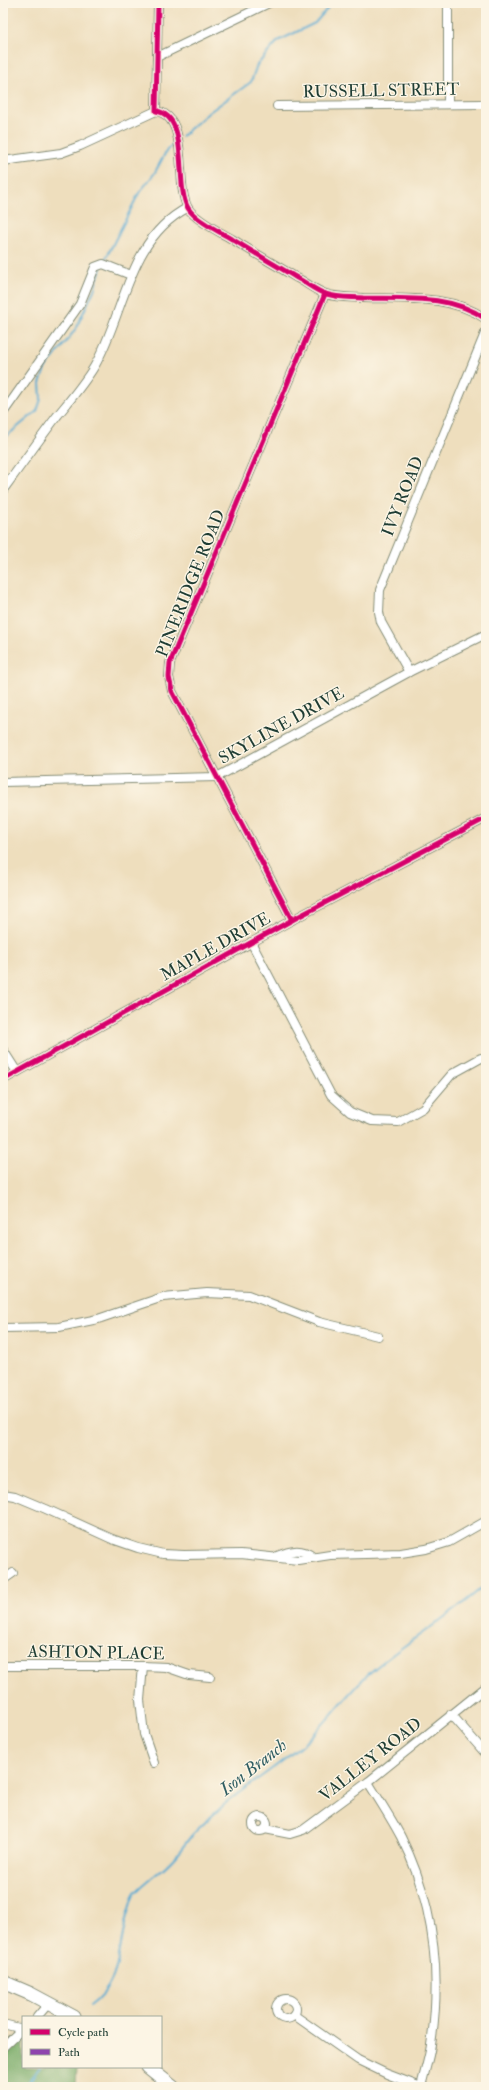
<svg xmlns="http://www.w3.org/2000/svg" width="489" height="2090" viewBox="0 0 489 2090" font-family="'IM FELL Double Pica',serif">
<style>
.forest{fill:#7a6;stroke:#4b744d}
.lines{fill:none;stroke-linecap:round;stroke-linejoin:round}
.stream{stroke:#57aad2;stroke-width:2}
.minor-casing{stroke:#868e78;stroke-width:10}
.primary-casing{stroke:#868e78;stroke-width:15}
.minor{stroke:#fff;stroke-width:8}
.primary{stroke:#fff;stroke-width:13}
.quiet{stroke:#8e44ad;stroke-width:4;stroke-dasharray:8 4;stroke-linecap:butt}
.cycleway-casing{stroke:#fcf5e5;stroke-width:8}
.cycleway{stroke:#d6006c;stroke-width:5}
.labels{text-anchor:middle;stroke-width:3;stroke-linejoin:round;paint-order:stroke}
.street-label{font-size:17px;fill:#1f3d34;stroke:#fcf5e5}
.water-label{font-size:18px;font-style:italic;fill:#305e63;stroke:#fcf5e5}
</style>
<rect width="100%" height="100%" fill="#fcf5e5"/>
<filter id="ink" filterUnits="userSpaceOnUse"><feTurbulence type="fractalNoise" baseFrequency=".025" numOctaves="2"/><feDisplacementMap in="SourceGraphic" scale="8" xChannelSelector="R" yChannelSelector="G"/><feConvolveMatrix kernelMatrix="1 2 1 2 8 2 1 2 1" color-interpolation-filters="sRGB"/></filter>
<filter id="wash" filterUnits="userSpaceOnUse"><feTurbulence type="fractalNoise" baseFrequency=".012" numOctaves="4" result="noise"/><feDisplacementMap in="SourceGraphic" scale="16" xChannelSelector="R" yChannelSelector="G"/><feGaussianBlur stdDeviation="0.9" result="paint"/><feColorMatrix in="noise" values="0 0 0 0 0 0 0 0 0 0 0 0 0 0 0 0 0 1.4 0 .05"/><feComposite in="paint" operator="in"/></filter>
<g filter="url(#wash)">
<rect width="100%" height="100%" fill="#eedebd"/>
<path class="forest" d="M23 2032V2067H77L76 2087H3V2050Z"/>
<g class="lines">
<g class="stream">
<path d="M182 136 208 113 251 82 257 65 278 41 315 23 332 3"/>
<path d="M104 262 139 193 154 174 167 150 176 141"/>
<path d="M3 439 37 411 41 399 40 383 45 369 75 330 94 290 101 268"/>
<path d="M90 2006C124 1982 117 1944 129 1909 131 1903 132 1896 136 1892 147 1880 161 1872 172 1860 180 1852 185 1843 193 1834 203 1824 215 1813 226 1803 253 1781 283 1763 309 1739 332 1717 349 1690 373 1670 409 1640 451 1616 486 1584"/>
<path d="M25 2087 40 2067"/>
</g>
</g>
</g>
<g filter="url(#ink)">
<g class="lines">
<defs>
<g id="minor">
<path d="M158 3 156 111C191 116 174 185 188 208 195 220 220 232 232 239 254 253 276 265 297 278 307 283 316 291 326 294 338 298 351 297 363 298 403 299 451 294 486 319"/>
<path d="M448 3V104"/>
<path d="M157 57 269 3"/>
<path d="M277 106 486 104"/>
<path d="M3 161 61 153 80 146 156 111"/>
<path d="M3 413 80 304 95 267 103 264 131 275"/>
<path d="M3 490C21 465 39 440 57 416 70 400 83 385 94 367 125 314 127 240 187 208"/>
<path d="M409 672 381 622 379 612 380 590 486 331"/>
<path d="M3 782 217 777 409 672 486 634"/>
<path d="M292 920 172 691 169 677 170 663 325 294"/>
<path d="M251 942 331 1095 350 1112 372 1121 398 1122 423 1108 452 1074 481 1058H486"/>
<path d="M3 1050 17 1072"/>
<path d="M3 1080 292 920 486 818"/>
<path d="M3 1328 59 1327 98 1319 163 1297 207 1293 249 1295 319 1322 378 1336"/>
<path d="M3 1494 15 1496 46 1509 112 1539 138 1548 163 1554 184 1555 241 1554 298 1560 330 1555 401 1553 426 1549 449 1542 486 1521"/>
<path d="M277 1556C289 1551 301 1547 313 1557"/>
<path d="M3 1580 13 1573"/>
<path d="M3 1666H143L166 1667 189 1675 210 1677"/>
<path d="M143 1666 140 1700 144 1734 154 1763"/>
<path d="M451 1714 486 1754"/>
<path d="M368 1782C379 1800 391 1818 401 1837 434 1903 442 1973 431 2045 429 2059 424 2073 421 2087"/>
<circle cx="260" cy="1824" r="7"/>
<path d="M265 1829 290 1834 303 1830 368 1782 486 1687"/>
<circle cx="286" cy="2009" r="10"/>
<path d="M294 2015 358 2060 387 2074 421 2087"/>
<path d="M37 2017 49 2003"/>
<path d="M3 2024 23 2029"/>
<path d="M3 2047 23 2028"/>
</g>
<g id="primary">
<path d="M3 1982 31 1994 74 2017"/>
<path d="M148 2067 173 2087"/>
</g>
</defs>
<use href="#minor" class="minor-casing"/>
<use href="#primary" class="primary-casing"/>
<use href="#minor" class="minor"/>
<use href="#primary" class="primary"/>
<path class="quiet" d="M34 2087H36"/>
<defs>
<g id="cycleway">
<path d="M158 3 156 111C191 116 174 185 188 208 195 220 220 232 232 239 254 253 276 265 297 278 307 283 316 291 326 294 338 298 351 297 363 298 403 299 451 294 486 319"/>
<path d="M292 920 172 691 169 677 170 663 325 294"/>
<path d="M3 1080 292 920 486 818"/>
</g>
</defs>
<use href="#cycleway" class="cycleway-casing"/>
<use href="#cycleway" class="cycleway"/>
</g>
</g>
<g class="labels">
<g class="street-label">
<text transform="translate(381 90) rotate(-1)" y="6">RUSSELL STREET</text>
<text transform="translate(402 496) rotate(-68)" y="6">IVY ROAD</text>
<text transform="translate(190 583) rotate(-68)" y="6">PINERIDGE ROAD</text>
<text transform="translate(281 725) rotate(-29)" y="6">SKYLINE DRIVE</text>
<text transform="translate(215 946) rotate(-29)" y="6">MAPLE DRIVE</text>
<text transform="translate(96 1652) rotate(1)" y="6">ASHTON PLACE</text>
<text transform="translate(370 1759) rotate(-38)" y="6">VALLEY ROAD</text>
</g>
<g class="water-label">
<text transform="translate(253 1767) rotate(-38)" y="6">Ison Branch</text>
</g>
</g>
<rect width="489" height="2090" fill="none" stroke="#fcf5e5" stroke-width="16"/>
<rect x="22" y="2016" width="140" height="52" fill="#fcf5e5" stroke="#a4ab9e"/>
<rect x="30" y="2029" width="20" height="6" fill="#d6006c" stroke="#a4ab9e"/>
<text x="58" y="2036" font-size="12" fill="#1f3d34">Cycle path</text>
<rect x="30" y="2049" width="20" height="6" fill="#8e44ad" stroke="#a4ab9e"/>
<text x="58" y="2056" font-size="12" fill="#1f3d34">Path</text>
</svg>
